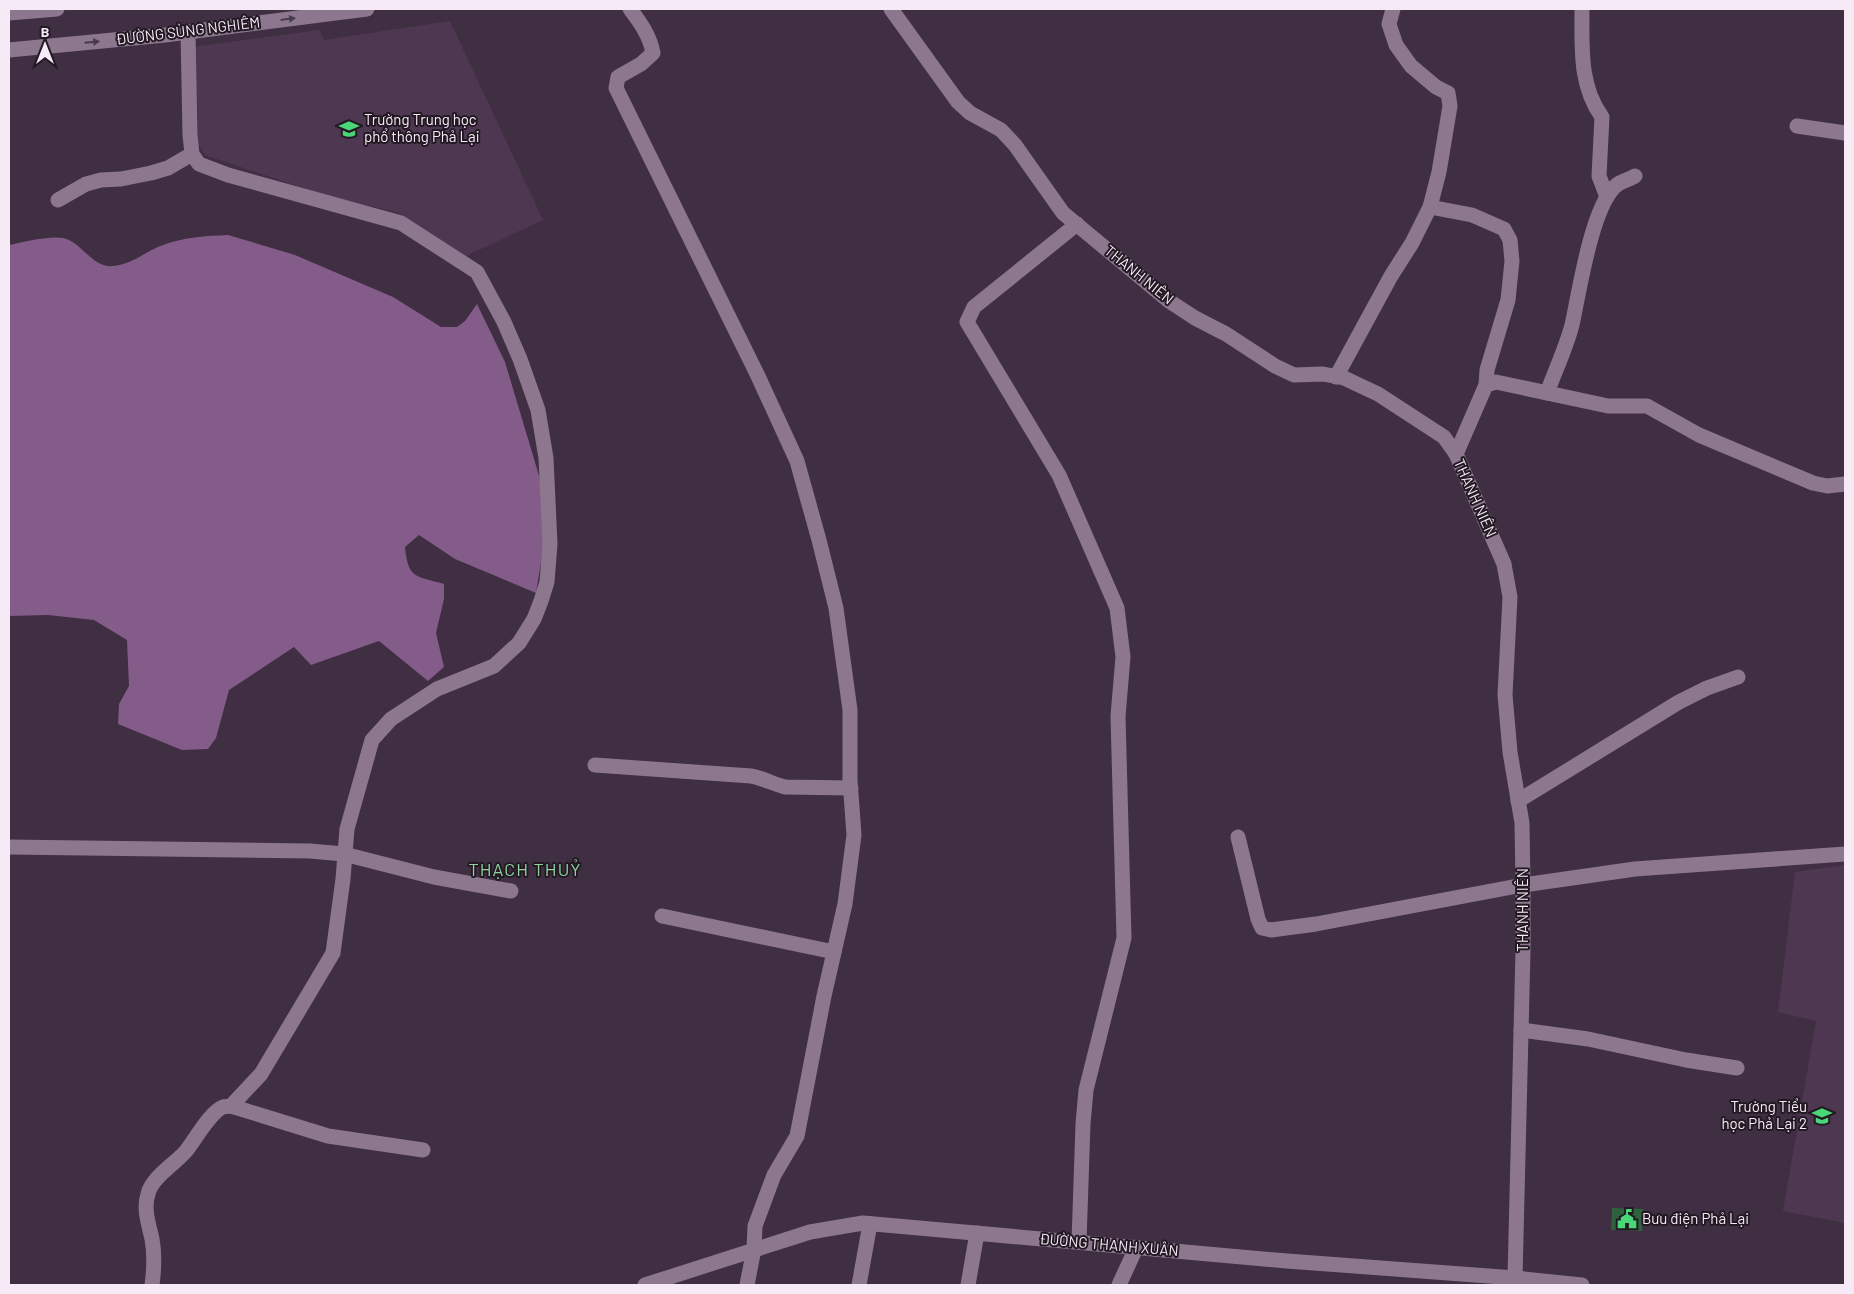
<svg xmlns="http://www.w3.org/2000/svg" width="1854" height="1294" viewBox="0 0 1854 1294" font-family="Barlow,sans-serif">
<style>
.built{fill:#4e3851}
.forest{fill:#845c89}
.building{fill:#2e623d}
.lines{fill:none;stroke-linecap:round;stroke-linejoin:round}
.minor{stroke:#8c778f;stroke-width:15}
.tertiary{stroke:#8c778f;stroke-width:15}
.oneway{fill:#473a49}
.labels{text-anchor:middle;stroke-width:4;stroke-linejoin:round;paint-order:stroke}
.street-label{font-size:15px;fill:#f6eaf7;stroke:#221923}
.poi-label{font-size:15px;fill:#f6eaf7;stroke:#221923;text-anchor:start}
.quarter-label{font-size:18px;letter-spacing:1px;fill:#90d39f;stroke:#221923}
</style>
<rect width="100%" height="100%" fill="#402e43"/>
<g class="built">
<path d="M450 21 543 220 466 256 397 212 327 196 205 155 197 142 198 116 194 47 319 30 324 40Z"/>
<path d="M1845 865V1223L1783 1211 1816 1021 1778 1012 1795 872Z"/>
</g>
<path class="forest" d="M228 235 295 255 393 297 441 327H457L465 321 477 304 505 362 540 479 544 544 536 593 455 559 419 535 405 547C408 579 416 576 444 584V599L436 633 444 667 428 681 379 641 311 665 294 647 229 690 216 738 208 749 182 750 118 724 119 704 129 686 127 640 94 620 48 615 9 616V245C23 242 57 233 69 240 85 248 94 268 114 266 133 264 146 251 163 245 185 237 205 236 228 235Z"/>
<path class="building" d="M1612 1208 1643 1209 1642 1231 1611 1230Z"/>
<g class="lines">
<g class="minor">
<path d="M630 9C640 22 650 36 653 53L641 64 618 77 616 88 757 374 797 461 819 540 836 608 850 710V780L854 835 845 904 824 996 797 1136 774 1175 755 1226 754 1249 747 1285"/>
<path d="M891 9 958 102 970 113 1001 130 1015 145 1063 213 1169 301 1195 318 1226 334 1275 366 1294 375 1323 374 1344 378 1378 394 1444 437 1456 454 1504 564 1510 597 1505 695 1510 752 1522 823 1523 885V951L1515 1278"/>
<path d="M1582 9C1582 46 1579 86 1602 117L1599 176 1607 197"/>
<path d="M1797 126 1845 133"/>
<path d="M58 200 86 184 101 180 121 179 151 173 168 168 192 154"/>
<path d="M1430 207 1472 215 1504 229 1510 240 1512 261 1508 300 1487 370 1486 385"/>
<path d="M1077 224 974 307 967 322 1059 475 1117 608 1123 657 1118 716 1124 938 1086 1090 1083 1124 1079 1242"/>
<path d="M1336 377 1391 276 1412 243 1430 207 1439 172 1450 106 1448 93 1436 87 1411 66 1396 45 1389 24 1393 9"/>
<path d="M1547 393C1555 371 1566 348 1572 325 1579 294 1592 202 1618 184 1623 181 1630 179 1635 176"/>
<path d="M1456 454 1486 385 1496 382 1608 406H1647L1699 435 1813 483 1827 486 1845 484"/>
<path d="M595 765 751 776C763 778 773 784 785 787L851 788"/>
<path d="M1518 801 1679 702 1707 688 1738 677"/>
<path d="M1238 837 1258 919 1262 928 1271 930 1316 924 1523 885 1635 869 1845 854"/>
<path d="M9 847 310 851 344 854 434 877 511 891"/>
<path d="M662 916 834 952"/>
<path d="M1521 1030 1588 1039 1686 1060 1737 1068"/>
<path d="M231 1106 328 1136 423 1150"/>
<path d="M152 1285C154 1270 155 1255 152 1239 149 1225 143 1209 148 1194 152 1177 175 1164 186 1151 195 1140 210 1112 223 1107 225 1106 228 1107 231 1106L261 1074 333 953 343 879 347 829 372 740 391 719 437 689 494 666 519 643 534 619 541 601 547 582 550 544 546 458 538 410 520 359 504 322 477 272 401 223 228 175 199 164 192 154 190 135 188 32"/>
<path d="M859 1285 870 1224"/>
<path d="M968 1285 977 1233"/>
<path d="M1119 1285 1136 1248"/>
</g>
<g class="tertiary">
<path d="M9 13 57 9"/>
<path d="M9 50 165 35 367 9"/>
<path d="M645 1285 810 1232 863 1223 1287 1261 1515 1278 1582 1285"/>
</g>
</g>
<defs><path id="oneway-solid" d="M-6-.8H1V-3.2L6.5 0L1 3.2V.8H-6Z" transform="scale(1.25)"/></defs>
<g class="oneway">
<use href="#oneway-solid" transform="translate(288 19) rotate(-7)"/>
<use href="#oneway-solid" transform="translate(92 42) rotate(-5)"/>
</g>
<defs>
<symbol id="school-bare" viewBox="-9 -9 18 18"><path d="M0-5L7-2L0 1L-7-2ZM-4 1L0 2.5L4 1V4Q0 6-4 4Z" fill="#49d778" stroke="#221923" stroke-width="2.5" paint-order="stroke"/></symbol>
<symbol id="civic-bare" viewBox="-9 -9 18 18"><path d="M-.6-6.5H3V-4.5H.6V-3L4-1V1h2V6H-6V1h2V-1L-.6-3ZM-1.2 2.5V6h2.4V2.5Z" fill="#49d778" stroke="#221923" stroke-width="2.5" paint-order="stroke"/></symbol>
</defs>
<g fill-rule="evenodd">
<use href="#school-bare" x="335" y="115" width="28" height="28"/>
<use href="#school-bare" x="1808" y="1102" width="28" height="28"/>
<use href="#civic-bare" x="1613" y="1205" width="28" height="28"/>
</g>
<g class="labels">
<g class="street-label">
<text transform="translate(188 31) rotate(-7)" y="5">ĐƯỜNG SÙNG NGHIÊM</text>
<text transform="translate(1139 275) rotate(39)" y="5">THANH NIÊN</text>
<text transform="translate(1475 498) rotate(66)" y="5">THANH NIÊN</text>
<text transform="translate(1523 910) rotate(-90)" y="5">THANH NIÊN</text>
<text transform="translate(1109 1245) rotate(5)" y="5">ĐƯỜNG THANH XUÂN</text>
</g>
<g class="poi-label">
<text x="364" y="125">Trường Trung học<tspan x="364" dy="17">phổ thông Phả Lại</tspan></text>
<text x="1807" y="1112" text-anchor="end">Trường Tiểu<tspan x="1807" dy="17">học Phả Lại 2</tspan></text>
<text x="1642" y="1224">Bưu điện Phả Lại</text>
</g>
<g class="quarter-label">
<text x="525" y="876">THẠCH THUỶ</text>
</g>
</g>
<rect width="1854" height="1294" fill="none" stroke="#f6eaf7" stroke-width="20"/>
<g transform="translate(45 45)" stroke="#221923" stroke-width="4" paint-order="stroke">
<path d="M0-4L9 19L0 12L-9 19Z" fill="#f6eaf7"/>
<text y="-8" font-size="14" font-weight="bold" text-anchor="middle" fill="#f6eaf7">B</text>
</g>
</svg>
